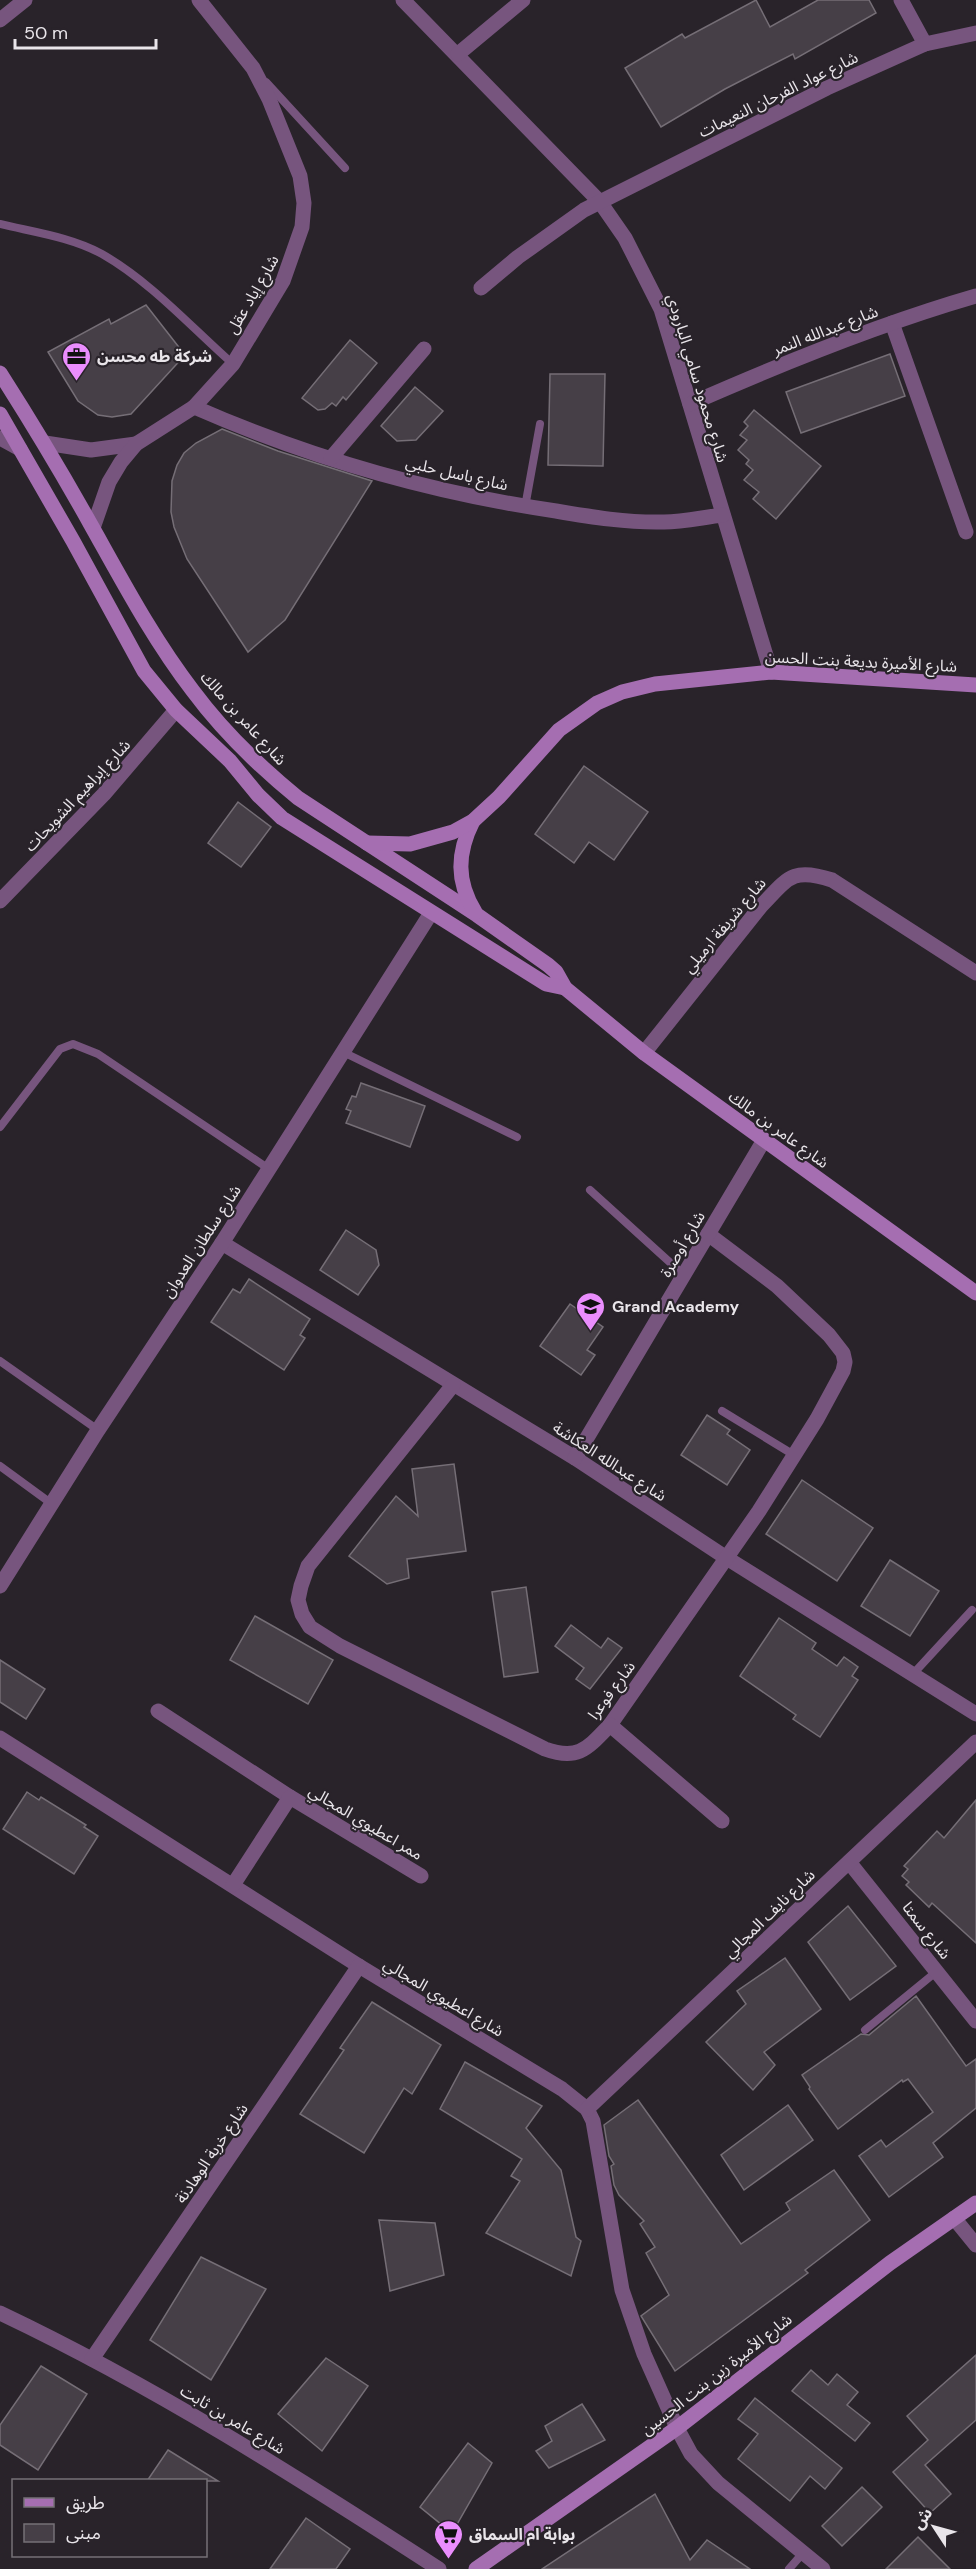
<svg xmlns="http://www.w3.org/2000/svg" width="976" height="2569" viewBox="0 0 976 2569" font-family="'DM Sans','Noto Sans Arabic',sans-serif">
<style>
.building{fill:#463f47;stroke:#756e76;stroke-width:1.5}
.lines{fill:none;stroke-linecap:round;stroke-linejoin:round}
.lane{stroke:#77557e;stroke-width:8}
.street{stroke:#77557e;stroke-width:15}
.secondary{stroke:#a56eb1;stroke-width:15}
.labels{text-anchor:middle;stroke-width:4.5;stroke-linejoin:round;paint-order:stroke}
.street-label{font-size:16px;fill:#e9e5ea;stroke:#29232a}
.poi-label{font-size:16px;font-weight:bold;fill:#e9e5ea;stroke:#29232a;text-anchor:start}
</style>
<rect width="100%" height="100%" fill="#29232a"/>
<g class="building">
<path d="M756 0 770 27 818 0H869L876 13 795 59 793 54 725 89 661 127 625 68 682 34 685 38Z"/>
<path d="M146 305 185 355 131 414 112 417 98 415 78 401 48 352 109 319 111 324Z"/>
<path d="M350 340 377 363 346 400 343 397 336 406 332 403 325 409 318 410 302 398Z"/>
<path d="M890 354 905 396 801 433 786 392Z"/>
<path d="M550 374H605L603 466 548 465Z"/>
<path d="M415 387 443 411 416 440 397 441 381 426Z"/>
<path d="M754 410 821 466 776 519 753 499 759 492 744 480 753 470 746 464 749 460 738 450 747 440 740 435 748 426 744 422Z"/>
<path d="M222 429 278 451 372 481 285 620 248 652 187 559 174 527 171 512 172 481 177 465 184 453 196 443Z"/>
<path d="M584 766 648 812 614 860 589 842 574 863 535 834Z"/>
<path d="M238 802 271 827 241 867 208 843Z"/>
<path d="M361 1083 425 1106 410 1147 346 1123 351 1111 346 1109 352 1096 356 1097Z"/>
<path d="M346 1230 376 1250 379 1265 358 1295 320 1270Z"/>
<path d="M249 1279 310 1319 300 1335 305 1338 284 1370 211 1322 233 1289 240 1293Z"/>
<path d="M570 1304 603 1327 587 1350 595 1355 581 1375 540 1346Z"/>
<path d="M707 1415 730 1430 727 1434 750 1450 727 1485 681 1455Z"/>
<path d="M454 1464 466 1551 407 1559 409 1578 387 1584 349 1556 396 1496 418 1516 412 1469Z"/>
<path d="M802 1480 873 1528 837 1581 766 1534Z"/>
<path d="M890 1560 939 1591 910 1636 861 1606Z"/>
<path d="M526 1587 538 1672 504 1677 492 1592Z"/>
<path d="M255 1616 333 1660 308 1704 230 1660Z"/>
<path d="M779 1618 816 1643 812 1649 837 1666 844 1657 858 1667 852 1676 858 1680 820 1737 793 1719 796 1715 740 1676Z"/>
<path d="M571 1625 601 1648 608 1638 622 1648 590 1689 576 1679 584 1668 555 1646Z"/>
<path d="M0 1660 45 1689 26 1719 0 1702Z"/>
<path d="M27 1792 39 1800 41 1797 86 1825 84 1827 98 1836 74 1874 3 1829Z"/>
<path d="M976 1800V1943L932 1903 929 1907 906 1885 909 1882 902 1876 908 1869 904 1866 937 1831 944 1838Z"/>
<path d="M848 1906 896 1966 850 2000 808 1942Z"/>
<path d="M785 1958 821 2009 764 2052 775 2065 753 2090 706 2042 746 2004 737 1991Z"/>
<path d="M916 1996 966 2066 976 2059V2108L933 2143 943 2157 889 2197 859 2156 881 2140 886 2147 933 2112 908 2079 903 2082 902 2080 838 2129 809 2089 810 2087 802 2075 861 2034 869 2035Z"/>
<path d="M372 2002 441 2045 412 2094 404 2088 364 2153 300 2114 344 2050 340 2048Z"/>
<path d="M465 2062 542 2106 526 2128 561 2170 576 2237 581 2241 571 2276 486 2233 520 2181 511 2176 522 2159 440 2109Z"/>
<path d="M638 2100 741 2244 790 2210 786 2203 834 2170 870 2220 805 2270 808 2273 675 2371 641 2316 669 2295 646 2253 655 2247 640 2224 644 2221 619 2195 614 2185 611 2166 614 2164 609 2156 604 2125Z"/>
<path d="M788 2105 813 2140 744 2190 721 2155Z"/>
<path d="M379 2220 435 2223 444 2275 390 2291Z"/>
<path d="M201 2257 266 2289 211 2380 150 2340Z"/>
<path d="M976 2355V2420L925 2465 951 2494 930 2513 893 2472 928 2440 907 2416Z"/>
<path d="M326 2358 368 2386 322 2451 278 2414Z"/>
<path d="M41 2366 87 2394 38 2470 0 2445V2425Z"/>
<path d="M811 2370 828 2385 837 2374 858 2392 847 2405 870 2423 855 2441 792 2391Z"/>
<path d="M755 2398 842 2468 825 2489 810 2476 790 2501 738 2459 758 2434 738 2419Z"/>
<path d="M582 2404 605 2440 549 2468 536 2451 552 2441 545 2426Z"/>
<path d="M468 2443 492 2463 452 2533 420 2507Z"/>
<path d="M168 2450 218 2481H147Z"/>
<path d="M862 2487 882 2507 842 2546 822 2526Z"/>
<path d="M655 2494 690 2560 707 2540 750 2569H542Z"/>
<path d="M306 2518 350 2549 336 2569H270Z"/>
<path d="M918 2537 950 2569H886Z"/>
</g>
<g class="lines">
<g class="lane">
<path d="M266 82 345 168"/>
<path d="M0 224C33 232 71 237 102 254 151 282 191 327 233 364"/>
<path d="M525 507 540 424"/>
<path d="M343 1052 517 1137"/>
<path d="M0 1127 60 1049 73 1044 98 1054 269 1169"/>
<path d="M590 1190 685 1276"/>
<path d="M0 1361 98 1430"/>
<path d="M722 1411 794 1455"/>
<path d="M0 1466 52 1504"/>
<path d="M913 1674 972 1610"/>
<path d="M865 2030 936 1972"/>
<path d="M789 2569 803 2553"/>
</g>
<g class="street">
<path d="M403 0 600 202 625 238 661 309 771 672"/>
<path d="M901 0 925 44"/>
<path d="M0 20 25 0"/>
<path d="M458 54 523 0"/>
<path d="M481 288 518 257 584 210 827 88 925 44 976 33"/>
<path d="M892 323 966 532"/>
<path d="M690 404C783 363 879 324 976 296"/>
<path d="M194 407C308 457 432 493 556 511 591 517 628 523 664 522 684 522 704 517 723 515"/>
<path d="M0 438 20 449"/>
<path d="M45 443 91 450 136 444"/>
<path d="M331 458 424 349"/>
<path d="M93 528 109 482 121 462 136 444 194 407 233 364 283 281 302 227 304 203 300 176 269 99 253 68 199 0"/>
<path d="M0 901 104 794 176 710"/>
<path d="M644 1053 761 906C788 878 792 867 832 880L976 973"/>
<path d="M222 1243 575 1458 725 1557 976 1714"/>
<path d="M453 1385 308 1566 301 1586 298 1600 302 1614 310 1627 340 1646 545 1749C578 1761 587 1749 610 1725L759 1511 817 1419 843 1371 845 1362 843 1353 829 1335 777 1286 708 1234"/>
<path d="M575 1458 764 1140"/>
<path d="M0 1586 98 1430 222 1243 431 913"/>
<path d="M158 1711 290 1797"/>
<path d="M610 1725 722 1821"/>
<path d="M0 1738 359 1966 562 2089 587 2109 593 2121 622 2290 644 2354 677 2428 691 2454 718 2483 823 2569"/>
<path d="M849 1862 976 2021"/>
<path d="M233 1885 290 1797 421 1876"/>
<path d="M587 2109 976 1742"/>
<path d="M954 2218 976 2245"/>
<path d="M0 2313C154 2386 297 2477 439 2569"/>
<path d="M92 2359 359 1966"/>
</g>
<g class="secondary">
<path d="M0 373C32 423 62 473 91 525 123 582 153 639 193 691 222 730 260 767 298 798L477 915 548 965 556 972 565 988 644 1053 976 1293"/>
<path d="M0 414 73 541 144 671 176 710 230 761 258 795 282 818 309 835 546 984 565 988"/>
<path d="M473 821C457 853 456 881 475 912"/>
<path d="M367 843 410 844 453 832 473 821 499 797 559 730 597 703 622 692 655 684 771 672 976 685"/>
<path d="M476 2569 677 2428 890 2263 976 2203"/>
</g>
</g>
<defs>
<symbol id="office-pin" viewBox="-11 -11 22 30"><path d="M0 17L-7.5 6A9.5 9.5 0 1 1 7.5 6Z" fill="#ea8dfd" stroke="#29232a"/><path d="M-6-3h4V-5.5h4V-3h4V5H-6ZM-1-4.5V-3h2v-1.5ZM-6 0V1H6V0Z" fill="#111"/></symbol>
<symbol id="school-pin" viewBox="-11 -11 22 30"><path d="M0 17L-7.5 6A9.5 9.5 0 1 1 7.5 6Z" fill="#ea8dfd" stroke="#29232a"/><path d="M0-5L7-2L0 1L-7-2ZM-4 1L0 2.5L4 1V4Q0 6-4 4Z" fill="#111"/></symbol>
<symbol id="supermarket-pin" viewBox="-11 -11 22 30"><path d="M0 17L-7.5 6A9.5 9.5 0 1 1 7.5 6Z" fill="#ea8dfd" stroke="#29232a"/><path d="M-6-5.5h2.5l.6 2H6L4.5 2H-2.5L-4.4-4H-6ZM-1.5 3.2a1.3 1.3 0 1 0 .1 0ZM3 3.2a1.3 1.3 0 1 0 .1 0Z" fill="#111"/></symbol>
</defs>
<g fill-rule="evenodd">
<use href="#office-pin" x="60" y="340" width="33" height="45"/>
<use href="#school-pin" x="574" y="1290" width="33" height="45"/>
<use href="#supermarket-pin" x="432" y="2518" width="33" height="45"/>
</g>
<g class="labels">
<g class="street-label">
<text transform="translate(778 94) rotate(-26)" y="6">شارع عواد الفرحان النعيمات</text>
<text transform="translate(252 294) rotate(-60)" y="6">شارع إياد عقل</text>
<text transform="translate(825 330) rotate(-21)" y="6">شارع عبدالله النمر</text>
<text transform="translate(698 378) rotate(73)" y="6">شارع محمود سامي البارودي</text>
<text transform="translate(457 473) rotate(13)" y="6">شارع باسل حلبي</text>
<text transform="translate(861 661) rotate(3)" y="6">شارع الأميرة بديعة بنت الحسن</text>
<text transform="translate(244 718) rotate(48)" y="6">شارع عامر بن مالك</text>
<text transform="translate(77 795) rotate(-47)" y="6">شارع إبراهيم الشويحات</text>
<text transform="translate(724 925) rotate(-50)" y="6">شارع شريفة ارميلي</text>
<text transform="translate(779 1129) rotate(36)" y="6">شارع عامر بن مالك</text>
<text transform="translate(201 1241) rotate(-57)" y="6">شارع سلطان العدوان</text>
<text transform="translate(682 1244) rotate(-60)" y="6">شارع أوصرة</text>
<text transform="translate(610 1461) rotate(33)" y="6">شارع عبدالله العكاشة</text>
<text transform="translate(611 1690) rotate(-54)" y="6">شارع فوعرا</text>
<text transform="translate(366 1822) rotate(31)" y="6">ممر اعطيوي المجالي</text>
<text transform="translate(769 1913) rotate(-44)" y="6">شارع نايف المجالي</text>
<text transform="translate(927 1930) rotate(52)" y="6">شارع سمتا</text>
<text transform="translate(444 1997) rotate(31)" y="6">شارع اعطيوي المجالي</text>
<text transform="translate(211 2153) rotate(-56)" y="6">شارع خربة الوهادنة</text>
<text transform="translate(716 2374) rotate(-38)" y="6">شارع الأميرة زين بنت الحسين</text>
<text transform="translate(233 2419) rotate(31)" y="6">شارع عامر بن ثابت</text>
</g>
<g class="poi-label">
<text x="97" y="362">شركة طه محسن</text>
<text x="612" y="1312">Grand Academy</text>
<text x="469" y="2540">بوابة ام السماق</text>
</g>
</g>
<rect x="12" y="2479" width="195" height="78" fill="#29232a" stroke="#767177" stroke-width="1.5"/>
<rect x="24" y="2498" width="30" height="9" fill="#a56eb1" stroke="#767177" stroke-width="1.5"/>
<text x="66" y="2509" font-size="18" fill="#e9e5ea">طريق</text>
<rect x="24" y="2524" width="30" height="18" fill="#463f47" stroke="#767177" stroke-width="1.5"/>
<text x="66" y="2539" font-size="18" fill="#e9e5ea">مبنى</text>
<g transform="translate(934 2527) rotate(306)" stroke="#29232a" stroke-width="4.5" paint-order="stroke">
<path d="M0-4.5L10 22L0 15L-10 22Z" fill="#e9e5ea"/>
<text y="-9" font-size="16" font-weight="bold" text-anchor="middle" fill="#e9e5ea">ش</text>
</g>
<path d="M15 39v9h141v-9" fill="none" stroke="#e9e5ea" stroke-width="3"/>
<text x="24" y="39" font-size="18" fill="#e9e5ea" stroke="#29232a" stroke-width="4.5" paint-order="stroke">50 m</text>
</svg>
